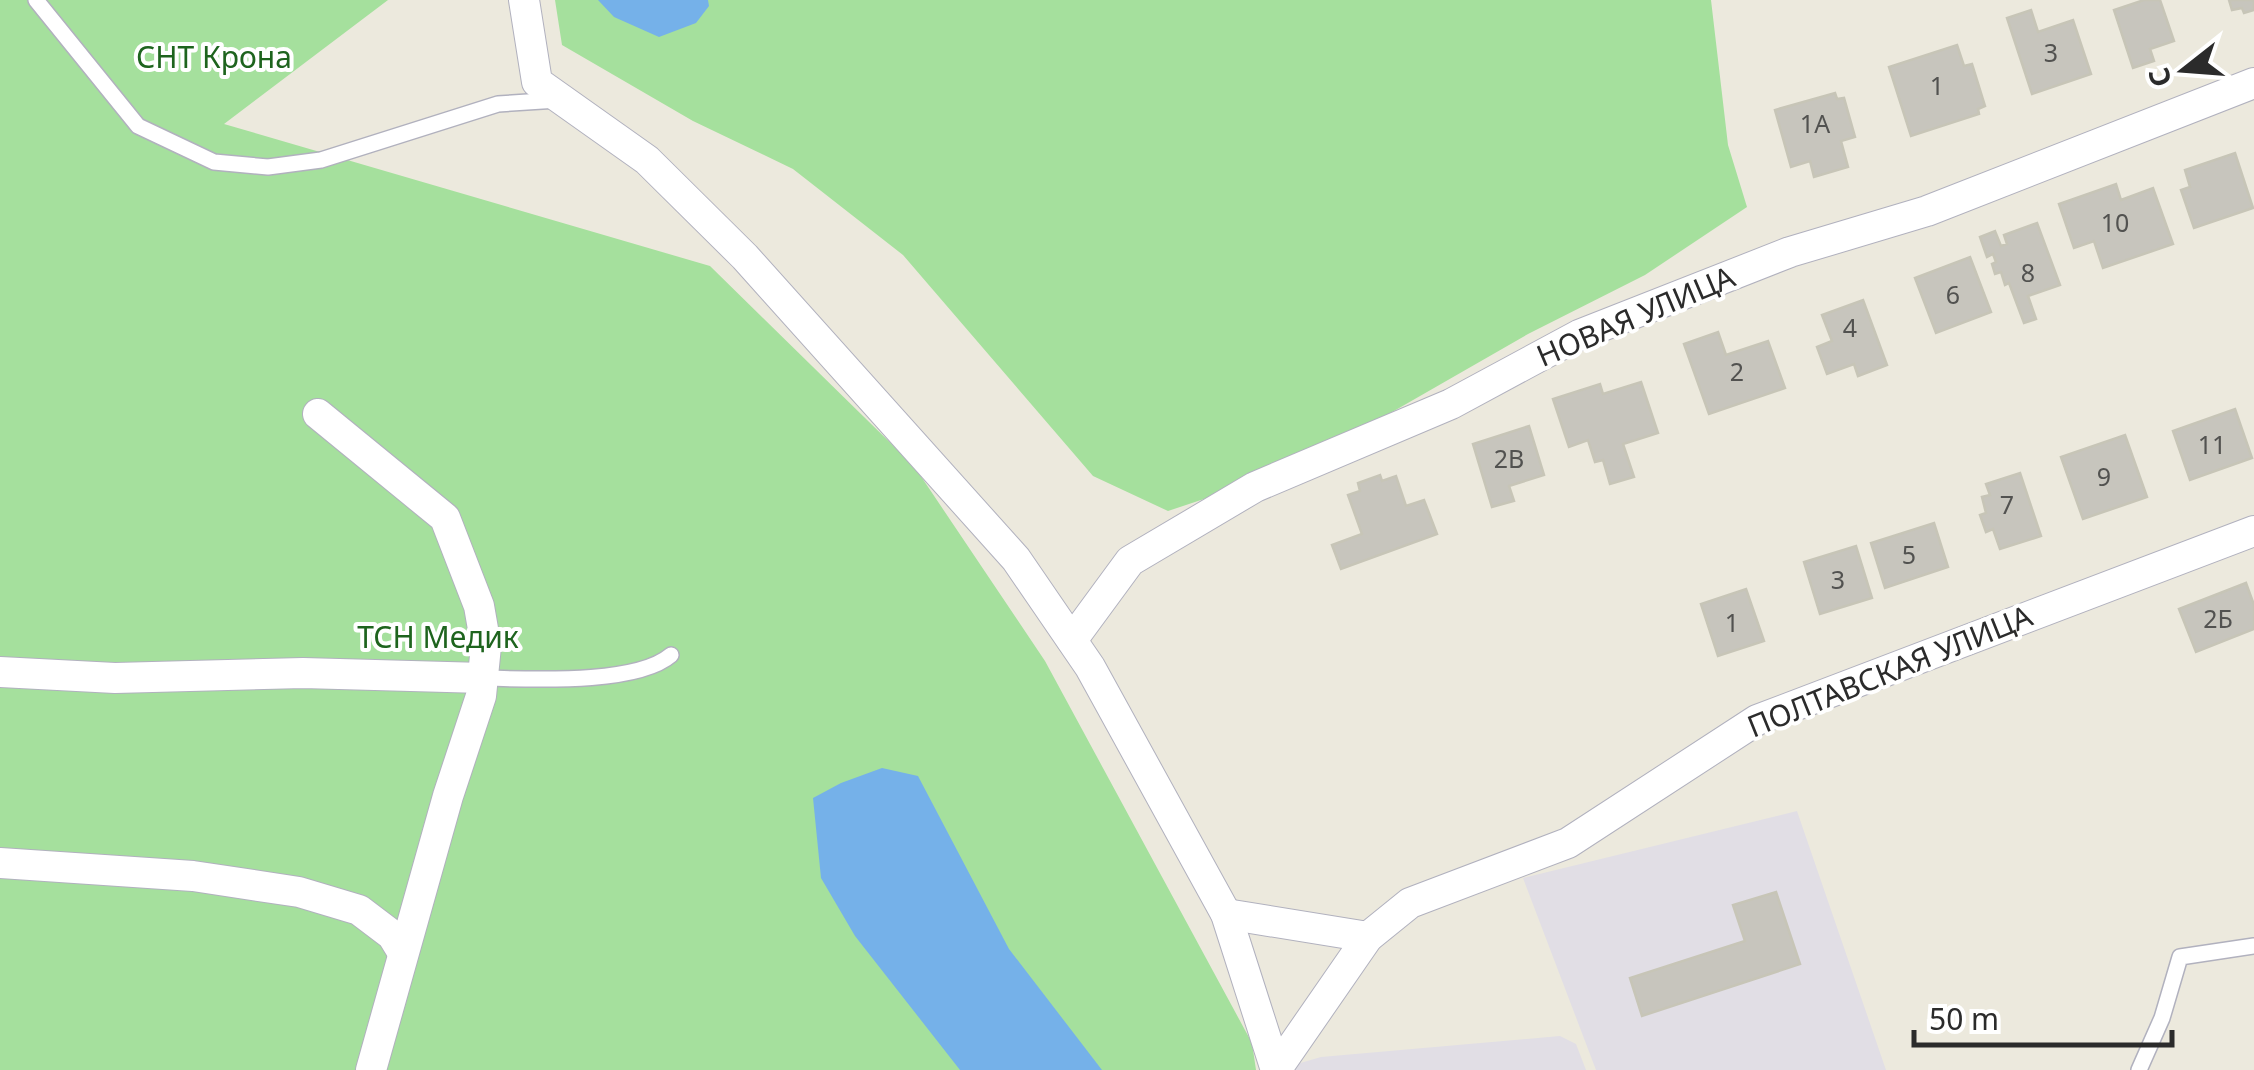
<svg xmlns="http://www.w3.org/2000/svg" width="2254" height="1070" viewBox="0 0 2254 1070" font-family="'Noto Sans',sans-serif">
<style>
.industrial{fill:#e1dee5}
.green{fill:#a5e09d}
.water{fill:#75b1e9}
.building{fill:#c7c5bd;stroke:#c7c5b7;stroke-width:2.5}
.lines{fill:none;stroke-linecap:round;stroke-linejoin:round}
.service-casing{stroke:#b1b1be;stroke-width:18}
.minor-casing{stroke:#b1b1be;stroke-width:32}
.service{stroke:#fff;stroke-width:15}
.minor{stroke:#fff;stroke-width:30}
.labels{text-anchor:middle;stroke-width:8;stroke-linejoin:round;paint-order:stroke}
.number-label{font-size:25px;fill:#525250}
.park-label{font-size:30px;fill:#1e641e;stroke:#fff}
.street-label{font-size:30px;fill:#2b2b2b;stroke:#fff}
</style>
<rect width="100%" height="100%" fill="#ece9dd"/>
<g class="industrial">
<path d="M1797 811 1886 1070H1596L1523 878Z"/>
<path d="M1560 1036 1576 1044 1586 1070H1294L1297 1064 1321 1057Z"/>
</g>
<g class="green">
<path d="M0 0H388L224 124 710 266 914 466 1045 661 1252 1043 1256 1070H0Z"/>
<path d="M555 0H1711L1728 145 1747 207 1645 275 1528 334 1366 427 1225 492 1168 511 1093 476 903 255 793 169 693 121 562 45Z"/>
</g>
<g class="water">
<path d="M598 0H708L709 6 696 23 659 37 614 17Z"/>
<path d="M882 768 918 776 1009 949 1102 1070H960L855 936 821 878 813 798 841 783Z"/>
</g>
<g class="building">
<path d="M2144 0H2160L2174 41 2150 49 2154 61 2133 68 2114 10Z"/>
<path d="M2229 0H2254V10L2244 13 2242 8 2232 10Z"/>
<path d="M2031 10 2038 32 2073 20 2091 74 2032 94 2007 18Z"/>
<path d="M1957 45 1964 66 1972 64 1985 106 1978 109 1979 114 1911 136 1889 67Z"/>
<path d="M1835 93 1837 99 1844 98 1855 137 1841 141 1848 167 1814 177 1810 161 1791 167 1775 110Z"/>
<path d="M2235 153 2253 208 2194 228 2181 190 2190 187 2185 170Z"/>
<path d="M2116 184 2121 200 2153 188 2173 244 2103 268 2094 241 2074 248 2059 204Z"/>
<path d="M2037 223 2060 285 2028 296 2036 319 2024 323 2009 283 2005 285 2001 272 1995 274 1992 264 1996 262 1993 254 1987 257 1980 237 1995 231 2001 246 2007 244 2004 235Z"/>
<path d="M1970 257 1991 312 1936 333 1915 278Z"/>
<path d="M1863 300 1887 365 1858 376 1854 364 1827 374 1817 347 1832 341 1822 315Z"/>
<path d="M1718 332 1726 355 1768 341 1785 388 1709 414 1684 344Z"/>
<path d="M1641 382 1658 433 1623 444 1634 477 1610 484 1603 460 1595 462 1588 440 1569 447 1553 399 1600 384 1603 394Z"/>
<path d="M2235 409 2252 458 2190 480 2173 431Z"/>
<path d="M1529 426 1544 475 1509 486 1514 501 1492 507 1473 444Z"/>
<path d="M2125 435 2147 497 2083 519 2061 457Z"/>
<path d="M2020 473 2041 536 2000 549 1993 529 1986 532 1980 515 1986 513 1982 497 1990 495 1986 484Z"/>
<path d="M1380 475 1382 481 1396 476 1406 506 1424 500 1437 534 1341 569 1332 545 1362 534 1348 495 1360 491 1358 483Z"/>
<path d="M1934 523 1948 567 1885 588 1871 543Z"/>
<path d="M1856 546 1872 598 1820 614 1804 562Z"/>
<path d="M2246 583 2254 605V629L2196 652 2179 609Z"/>
<path d="M1746 589 1764 641 1718 656 1701 604Z"/>
<path d="M1776 892 1800 964 1642 1016 1630 978 1745 941 1733 905Z"/>
</g>
<g class="lines">
<defs>
<g id="service">
<path d="M36 0 138 126 214 162 268 167 321 160 498 104 558 100"/>
<path d="M483 678C530 679 636 685 671 655"/>
<path d="M2139 1070 2162 1018 2180 957 2254 946"/>
</g>
<g id="minor">
<path d="M524 0 537 82 647 160 745 257 1016 559 1090 667 1226 914 1276 1070"/>
<path d="M318 414 445 518 479 606 486 646 481 696 448 796 371 1070"/>
<path d="M1072 640 1130 561 1255 487 1451 404 1579 335 1790 252 1927 211 2254 83"/>
<path d="M0 672 115 678 303 673 483 678"/>
<path d="M0 863 193 876 299 892 359 910 392 935 403 953"/>
<path d="M1226 914 1368 937"/>
<path d="M1276 1070 1368 937 1410 903 1568 843 1757 720 2254 531"/>
</g>
</defs>
<use href="#service" class="service-casing"/>
<use href="#minor" class="minor-casing"/>
<use href="#service" class="service"/>
<use href="#minor" class="minor"/>
</g>
<g class="labels">
<g class="number-label">
<text x="2051" y="62">3</text>
<text x="1937" y="95">1</text>
<text x="1815" y="133">1А</text>
<text x="2115" y="232">10</text>
<text x="2028" y="282">8</text>
<text x="1953" y="304">6</text>
<text x="1850" y="337">4</text>
<text x="1737" y="381">2</text>
<text x="2212" y="454">11</text>
<text x="1509" y="468">2В</text>
<text x="2104" y="486">9</text>
<text x="2007" y="514">7</text>
<text x="1909" y="564">5</text>
<text x="1838" y="589">3</text>
<text x="2218" y="628">2Б</text>
<text x="1732" y="632">1</text>
</g>
<g class="park-label">
<text x="214" y="68">СНТ Крона</text>
<text x="438" y="648">ТСН Медик</text>
</g>
<g class="street-label">
<text transform="translate(1636 317) rotate(-23)" y="10">НОВАЯ УЛИЦА</text>
<text transform="translate(1890 672) rotate(-22)" y="10">ПОЛТАВСКАЯ УЛИЦА</text>
</g>
</g>
<g transform="translate(2184 70) rotate(253)" stroke="#ffffff" stroke-width="8" paint-order="stroke">
<path d="M0-8L18 38L0 25L-18 38Z" fill="#2b2b2b"/>
<text y="-15" font-size="28" font-weight="bold" text-anchor="middle" fill="#2b2b2b">С</text>
</g>
<path d="M1914 1030v15h258v-15" fill="none" stroke="#2b2b2b" stroke-width="5"/>
<text x="1929" y="1030" font-size="30" fill="#2b2b2b" stroke="#ffffff" stroke-width="8" paint-order="stroke">50 m</text>
</svg>
